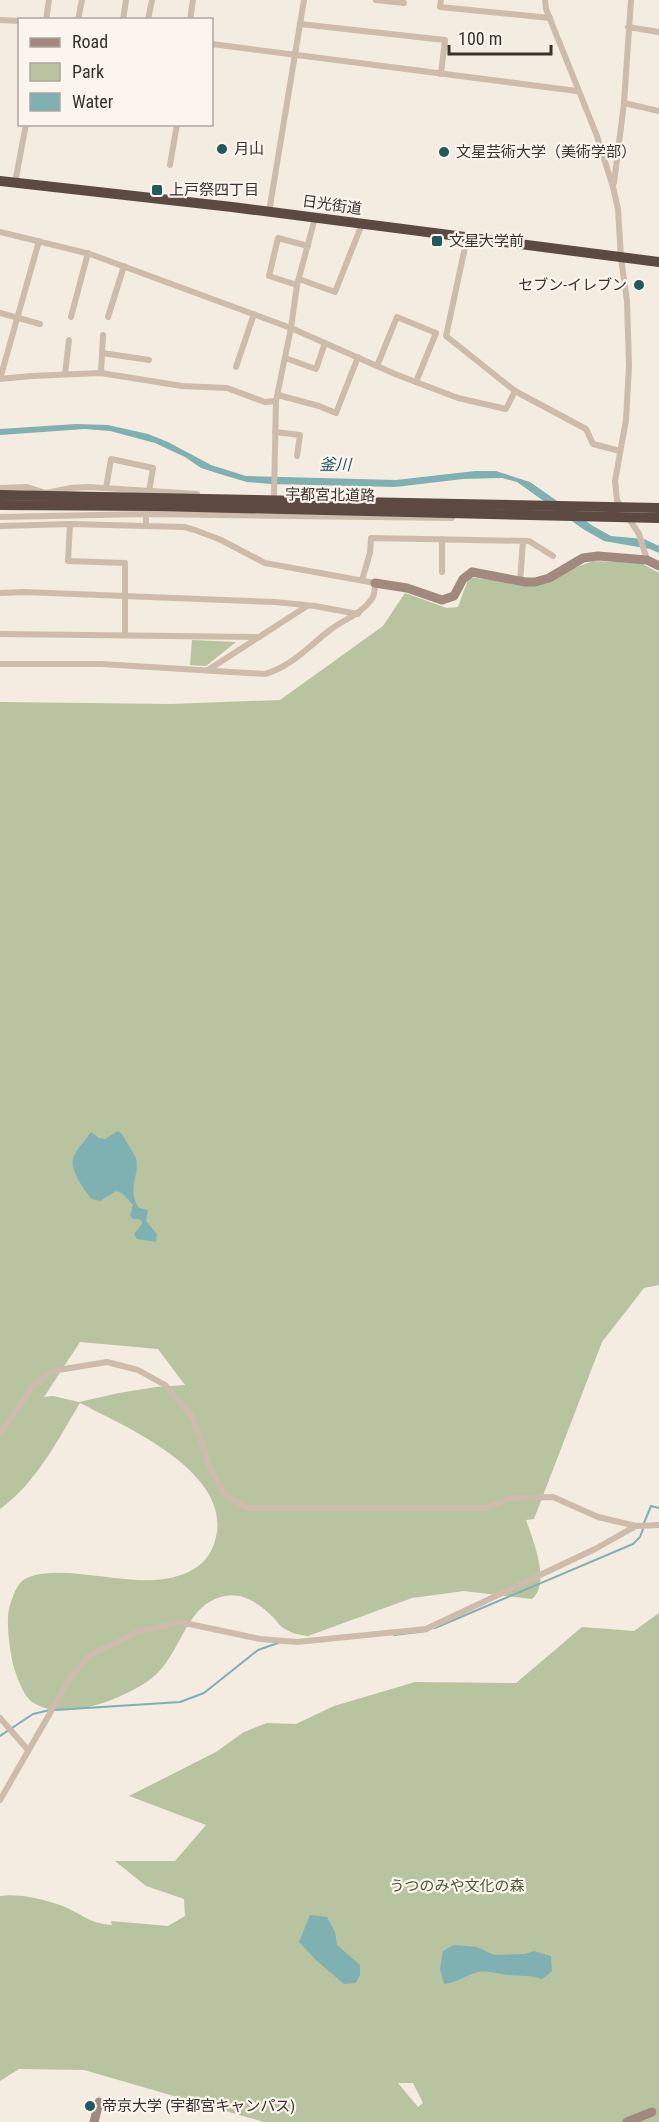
<svg xmlns="http://www.w3.org/2000/svg" width="659" height="2122" viewBox="0 0 659 2122" font-family="'Roboto Condensed','Noto Sans JP',sans-serif">
<style>
.green{fill:#b8c4a0;fill-rule:evenodd}
.water{fill:#7fb0b2}
.lines{fill:none;stroke-linecap:round;stroke-linejoin:round}
.stream{stroke:#7fb0b2;stroke-width:2}
.street{stroke:#cdbbac;stroke-width:6}
.secondary{stroke:#a18a7d;stroke-width:9}
.highway{stroke:#5c4a42;stroke-width:10}
.highway-bridge{stroke:#5c4a42;stroke-width:10}
.poi-dot{fill:#1f5a5e;stroke:#fbf5ee;stroke-width:2}
.labels{text-anchor:middle;stroke-width:4.5;stroke-linejoin:round;paint-order:stroke}
.poi-label{font-size:15px;fill:#3b302b;stroke:#fbf5ee;text-anchor:start}
.street-label{font-size:15px;fill:#3b302b;stroke:#fbf5ee}
.park-label{font-size:15px;fill:#4a5a2e;stroke:#fbf5ee}
.water-label{font-size:16px;font-style:italic;fill:#1f5a5e;stroke:#fbf5ee}
</style>
<rect width="100%" height="100%" fill="#f4ebe1"/>
<g class="green">
<path d="M593 561 641 563 659 573V1285L644 1288 602 1342 534 1519 526 1520C533 1540 551 1583 532 1599L464 1591 412 1598 308 1636C299 1635 290 1633 282 1627 279 1625 276 1620 273 1617 260 1605 244 1592 225 1596 184 1604 182 1655 152 1678 126 1698 64 1723 34 1703 24 1698 18 1679 14 1668 10 1653 5 1620 10 1605 14 1594 17 1581 29 1577 61 1565 119 1583 156 1580 178 1578 202 1571 212 1549 244 1477 128 1428 80 1403 57 1441 37 1482 0 1509V702L170 704 280 700 383 626 405 593 447 608 458 607 469 577 529 585ZM80 1342 158 1349 185 1385 156 1387 119 1393 79 1402 53 1396 44 1397Z"/>
<path d="M192 640 236 642 206 666 190 665Z"/>
<path d="M659 1613V2122H264L84 2070 19 2069 0 2081V1896C16 1893 44 1899 60 1905 82 1913 86 1923 112 1925L111 1921 168 1926 185 1916 184 1899 146 1886 115 1861H175L206 1825 129 1796 216 1752 244 1732 267 1723 296 1724 334 1706 415 1682 516 1683 582 1627 634 1631ZM398 2083H413L423 2103 418 2107Z"/>
</g>
<g class="water">
<path d="M76 424 108 425 148 434 168 442 211 465 246 476 396 480 475 471H496L530 482 593 526 611 536 644 539 659 546V553L650 549 604 541 583 529 517 482 502 478 463 479 395 487 271 484 247 482 223 475 201 468 185 457 155 443 110 431 85 429 0 435V429Z"/>
<path d="M118 1131 122 1134 136 1158C140 1176 126 1190 139 1208L148 1210 146 1221 157 1234 156 1242 137 1239 134 1234 142 1224V1221L139 1219H133L130 1216 133 1205 122 1193 116 1191 100 1201 92 1199C84 1190 68 1168 74 1156 78 1147 86 1140 91 1132L99 1138 105 1139Z"/>
<path d="M310 1915 327 1917 335 1932 337 1945 360 1965V1975L356 1983 344 1984 316 1960 299 1942Z"/>
<path d="M454 1945 477 1947 494 1955 525 1954 534 1951 551 1956 552 1971 542 1979C530 1975 520 1976 509 1975 497 1974 487 1969 475 1973 464 1976 457 1983 444 1984L440 1969 443 1951Z"/>
</g>
<g class="lines">
<g class="stream">
<path d="M644 1523 651 1506 659 1508"/>
<path d="M435 1628 633 1544 640 1537 643 1529"/>
<path d="M394 1635 427 1631"/>
<path d="M55 1710 180 1702 204 1693 258 1650 278 1643"/>
<path d="M0 1736 33 1714 50 1710"/>
</g>
<g class="street">
<path d="M376 0 404 3"/>
<path d="M441 0 440 7 550 18"/>
<path d="M545 0 546 9 597 136 613 187 618 209 621 258 627 301 629 366 626 420 615 481 617 500 622 508"/>
<path d="M0 20 20 21"/>
<path d="M46 20 49 0"/>
<path d="M78 20 82 0"/>
<path d="M123 20 126 0"/>
<path d="M148 20 152 0"/>
<path d="M190 20 193 0"/>
<path d="M300 24 445 40 441 74"/>
<path d="M628 27 659 32"/>
<path d="M212 44 577 91"/>
<path d="M624 103 659 111"/>
<path d="M170 165 177 124"/>
<path d="M15 183 26 124"/>
<path d="M614 183 624 103 631 0"/>
<path d="M269 212 304 0"/>
<path d="M0 232 90 254 291 328 395 374 458 398 506 409 515 391"/>
<path d="M467 238 446 336 515 391 586 429 593 444 620 451"/>
<path d="M299 279 335 292 362 224"/>
<path d="M297 285 269 276 278 238 308 246"/>
<path d="M0 313 40 324"/>
<path d="M71 317 88 253"/>
<path d="M108 317 124 266"/>
<path d="M102 353 149 360"/>
<path d="M285 358 316 369 325 343"/>
<path d="M377 366 397 317 436 333 416 382"/>
<path d="M236 367 254 314"/>
<path d="M101 373 103 335"/>
<path d="M65 374 69 340"/>
<path d="M0 379 31 376 101 373 182 386 227 388 265 402 276 401 291 328 297 285 315 218"/>
<path d="M0 379 39 241"/>
<path d="M278 395 319 406 336 413 358 357"/>
<path d="M275 432 300 435 297 456"/>
<path d="M0 488 27 487 46 493"/>
<path d="M106 488 111 459 153 468 149 492"/>
<path d="M46 493 71 488 88 487 197 494"/>
<path d="M274 496 276 401"/>
<path d="M0 517 146 514 452 518"/>
<path d="M628 517 639 534 647 560"/>
<path d="M70 524 68 561 125 563V635"/>
<path d="M0 526 70 524 146 526"/>
<path d="M442 572V539"/>
<path d="M362 580 370 553 371 538 529 541 553 556"/>
<path d="M520 582 523 541"/>
<path d="M0 593 24 592 275 602 315 606 358 614"/>
<path d="M0 634 259 637"/>
<path d="M0 664H101L265 674C291 667 309 646 330 630 344 619 360 615 371 600 375 596 375 588 375 583L265 563 221 540 195 530 184 527 146 526V514"/>
<path d="M208 670 307 606"/>
<path d="M0 1434 32 1387 52 1371 107 1362 138 1370 165 1385 192 1416 209 1465 225 1495 247 1508H485L511 1498 553 1497 598 1517 636 1526 659 1525"/>
<path d="M0 1718 28 1750"/>
<path d="M0 1800 72 1675 90 1655 138 1632 180 1622 260 1639 297 1642 426 1629 595 1549 636 1526"/>
</g>
<g class="secondary">
<path d="M375 583 407 588 442 600 454 596 463 579 472 572 525 582H535L549 578 583 558 598 556 647 560 659 566"/>
<path d="M94 2122 99 2102"/>
<path d="M627 2122 652 2112"/>
</g>
<path class="highway" d="M0 181 232 207 659 262"/>
<g class="highway-bridge">
<path d="M0 495 659 508"/>
<path d="M0 505 155 506 659 518"/>
</g>
</g>
<g class="poi-dot">
<circle cx="222" cy="149" r="6"/>
<circle cx="444" cy="152" r="6"/>
<rect x="151" y="184" width="12" height="12" rx="3"/>
<rect x="431" y="235" width="12" height="12" rx="3"/>
<circle cx="639" cy="285" r="6"/>
<circle cx="90" cy="2106" r="6"/>
</g>
<g class="labels">
<g class="poi-label">
<text x="234" y="154">月山</text>
<text x="456" y="157">文星芸術大学（美術学部）</text>
<text x="169" y="195">上戸祭四丁目</text>
<text x="449" y="246">文星大学前</text>
<text x="627" y="290" text-anchor="end">セブン-イレブン</text>
<text x="102" y="2111">帝京大学 (宇都宮キャンパス)</text>
</g>
<g class="street-label">
<text transform="translate(332 205) rotate(8)" y="5">日光街道</text>
<text transform="translate(330 495) rotate(1)" y="5">宇都宮北道路</text>
</g>
<g class="park-label">
<text x="457" y="1891">うつのみや文化の森</text>
</g>
<g class="water-label">
<text transform="translate(335 464) rotate(1)" y="6">釜川</text>
</g>
</g>
<rect x="18" y="18" width="195" height="108" fill="#fbf5ee" stroke="#aea6a0" stroke-width="1.5"/>
<rect x="30" y="38" width="30" height="9" fill="#a18a7d" stroke="#aea6a0" stroke-width="1.5"/>
<text x="72" y="48" font-size="18" fill="#3b302b">Road</text>
<rect x="30" y="63" width="30" height="18" fill="#b8c4a0" stroke="#aea6a0" stroke-width="1.5"/>
<text x="72" y="78" font-size="18" fill="#3b302b">Park</text>
<rect x="30" y="93" width="30" height="18" fill="#7fb0b2" stroke="#aea6a0" stroke-width="1.5"/>
<text x="72" y="108" font-size="18" fill="#3b302b">Water</text>
<path d="M449 45v9h102v-9" fill="none" stroke="#3b302b" stroke-width="3"/>
<text x="458" y="45" font-size="18" fill="#3b302b" stroke="#fbf5ee" stroke-width="4.5" paint-order="stroke">100 m</text>
</svg>
